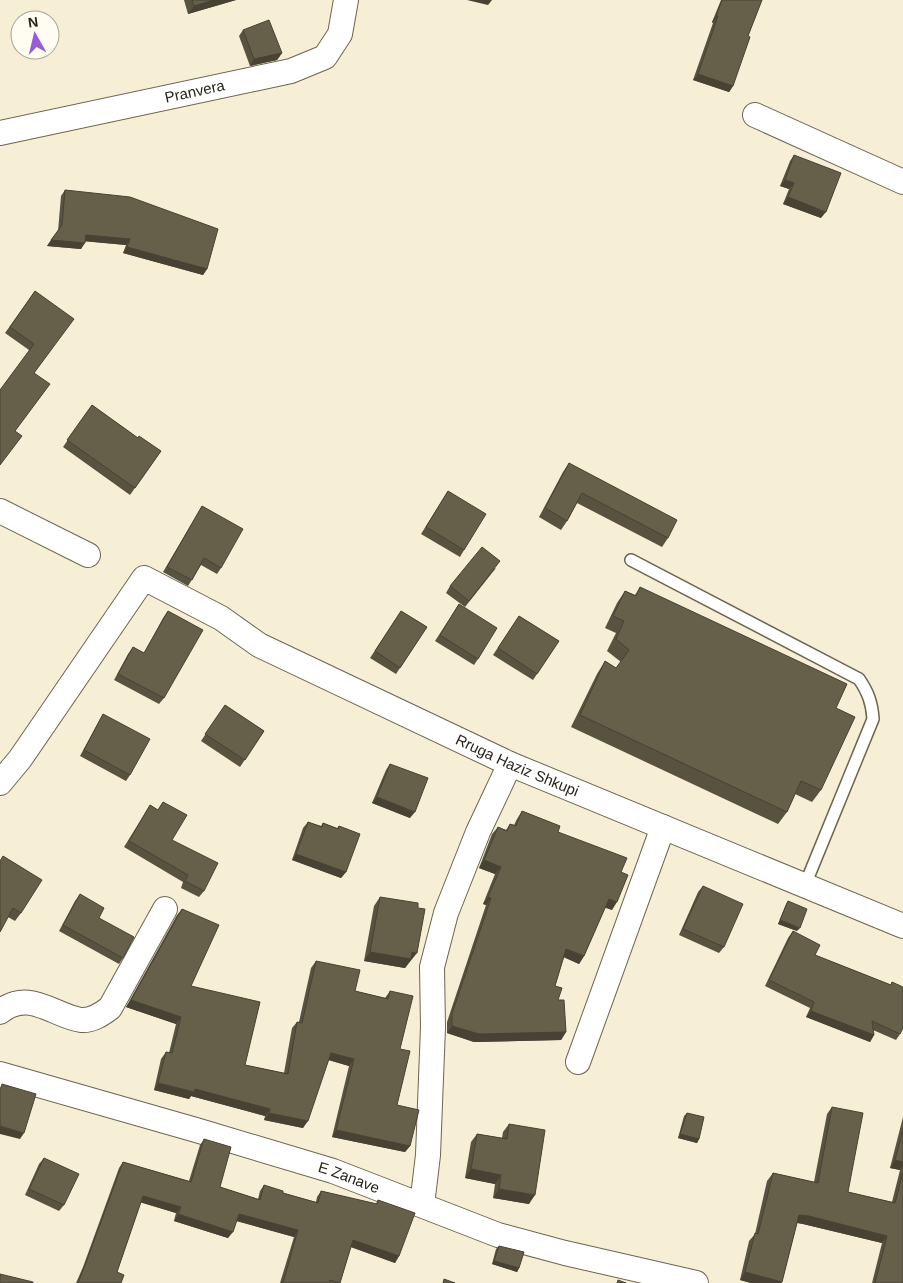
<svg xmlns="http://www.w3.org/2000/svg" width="903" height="1283" viewBox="0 0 903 1283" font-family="Arial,sans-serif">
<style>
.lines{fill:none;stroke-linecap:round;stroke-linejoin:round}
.lane-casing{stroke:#6c6550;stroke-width:14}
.street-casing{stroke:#6c6550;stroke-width:26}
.lane{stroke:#fff;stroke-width:11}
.street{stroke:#fff;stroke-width:24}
.wall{fill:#585240}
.shaded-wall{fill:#474234}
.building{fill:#665f4a;stroke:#474234}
.labels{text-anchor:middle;stroke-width:5;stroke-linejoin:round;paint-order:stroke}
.street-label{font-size:15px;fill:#26231a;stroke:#fffcf2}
</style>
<rect width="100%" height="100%" fill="#f6efd6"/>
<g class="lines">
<defs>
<path id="lane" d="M631 560 859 679C868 692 872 703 873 719L805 885"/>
<g id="street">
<path d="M755 115 903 182"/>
<path id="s1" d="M0 133 291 71 325 57 340 34 346 0"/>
<path d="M0 511 88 555"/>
<path id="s2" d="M0 783 20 759 144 578 221 618 259 645 510 764 903 926"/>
<path d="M0 1012C28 988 54 1016 81 1020 92 1021 102 1014 110 1008L165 909"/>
<path d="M578 1062 663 827"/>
<path id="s3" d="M0 1074 196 1130 333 1171 498 1235 565 1253 696 1283"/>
<path d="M422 1205 428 1155 433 1027 432 967 446 913 478 832 510 764"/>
</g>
</defs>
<use href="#lane" class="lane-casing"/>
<use href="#street" class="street-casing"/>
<use href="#lane" class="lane"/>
<use href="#street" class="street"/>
</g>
<g class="wall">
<path d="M184 0H236L188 14Z"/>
<path d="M721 0H762L748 36 733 86 729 92 693 80 713 23 712 22Z"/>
<path d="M243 30 282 53 277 60 250 66 239 36Z"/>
<path d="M794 155 821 218 783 204 789 189 780 186 790 161Z"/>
<path d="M65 190 207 269 203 275 123 253 126 245 85 241 81 249 47 246 58 231 61 196Z"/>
<path d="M35 291V373L15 431 29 350 5 333Z"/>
<path d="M92 405 138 438 161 451 130 495 63 447Z"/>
<path d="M569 463 668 538 662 547 577 503 567 521 561 530 539 517 563 472Z"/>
<path d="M448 491 464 550 460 557 421 534Z"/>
<path d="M202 506 221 568 217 574 201 565 188 586 163 572Z"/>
<path d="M496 568 465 607 446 593 450 586Z"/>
<path d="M640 587 836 708 821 790 812 802 795 794 787 812 778 824 571 727 597 674 605 661 616 668 621 662 607 651 616 633 605 628 617 603 625 591 635 595Z"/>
<path d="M459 604 478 659 474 665 435 641Z"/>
<path d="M168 611 164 698 159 704 114 680 128 654 133 647 144 653 163 618Z"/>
<path d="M401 611 427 627 396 674 370 658Z"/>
<path d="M519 616 559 641 533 680 493 655Z"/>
<path d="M225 705 264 731 240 767 201 741Z"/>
<path d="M103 714 130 775 126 781 80 756 99 721Z"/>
<path d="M390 764 410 818 372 803 386 770Z"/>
<path d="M163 802 172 840 204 891 199 897 181 888 183 882 124 847 150 805 158 810Z"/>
<path d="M522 811 558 832 621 872 612 910 605 907 584 956 579 964 564 957 555 986 566 1032 561 1040 474 1042 447 1033V1022L486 905 483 904 495 874 479 868 492 834 498 827 506 830 510 824 514 825 517 819Z"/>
<path d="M308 822 321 826 323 823 337 828 339 826 346 872 341 878 292 860 303 828Z"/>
<path d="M0 861 21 913 15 921 8 917Z"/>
<path d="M703 886 724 947 719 953 679 935 698 892Z"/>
<path d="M80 894 99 918 123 958 119 964 59 931 75 901Z"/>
<path d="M380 897 410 962H409L405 968 364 961 374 906Z"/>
<path d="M788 901 797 931 778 924 786 904Z"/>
<path d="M182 909 191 986 245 1065 284 1073 292 1028 297 1022H299L311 968 316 961 355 991 385 998 390 991 400 1049 397 1105 410 1146 405 1152 332 1137 349 1066 328 1060 303 1128 264 1120 265 1116 191 1096 189 1099 154 1090 161 1059 166 1052 169 1053 176 1024 126 1007 177 915Z"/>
<path d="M793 931 815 955 891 985 892 982 900 1034 896 1040 873 1030 874 1035 870 1042 806 1017 810 1008 765 986 788 938Z"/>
<path d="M832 1107 848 1192 892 1202 900 1170 890 1168 903 1117V1283H872L882 1243 803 1224 797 1223 782 1282 781 1283H751L740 1280 749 1241 755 1234 767 1181 773 1173 814 1182 827 1114Z"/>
<path d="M687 1113 699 1139 697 1143 678 1138 684 1116Z"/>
<path d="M509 1124 529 1204 493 1198 495 1184 465 1178 471 1142 477 1134 502 1138 503 1132Z"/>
<path d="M204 1139 220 1187 258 1199 260 1191 264 1185 283 1193 316 1202 317 1197 321 1191 376 1204 378 1200 399 1256 395 1263 351 1247 340 1283H280L294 1237 236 1221 228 1238 174 1221 176 1213 141 1202 117 1272 121 1283H76L83 1267 119 1168 123 1162 189 1181 200 1145Z"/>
<path d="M44 1158 64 1205 59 1211 25 1195 39 1164Z"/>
<path d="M499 1246 519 1268 517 1272 492 1264 496 1249Z"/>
</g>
<g class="shaded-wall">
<path d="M214 0H236L188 14 194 6Z"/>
<path d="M467 0H492L488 5Z"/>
<path d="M716 16H718L713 23 712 22Z"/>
<path d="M282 53 277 60 250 66 254 59Z"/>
<path d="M698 74 733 86 729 92 693 80Z"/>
<path d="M785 180 794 183 789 189 780 186Z"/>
<path d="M788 197 826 212 821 218 783 204Z"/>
<path d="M86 235 130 239 126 245 81 241Z"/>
<path d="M51 240 85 243 81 249 47 246Z"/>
<path d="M127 247 207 269 203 275 123 253Z"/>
<path d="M377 797 415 812 410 818 372 803Z"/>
<path d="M296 854 346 872 341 878 292 860Z"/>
<path d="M484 860 501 867 495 874 479 868Z"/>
<path d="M488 897 491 898 486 905 483 904Z"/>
<path d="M609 899 617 902 612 910 603 907Z"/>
<path d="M780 920 800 928 797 931 778 924Z"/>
<path d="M566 949 584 956 579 964 561 956Z"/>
<path d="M370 952H412L417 953 405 968 364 961Z"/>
<path d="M131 1000 181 1017 176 1024 126 1007Z"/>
<path d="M811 1011 874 1035 870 1042 806 1017Z"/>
<path d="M452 1026 566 1032 561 1040 474 1042 447 1033Z"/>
<path d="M331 1053 354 1059 349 1066 326 1059Z"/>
<path d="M158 1083 195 1089 270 1109 265 1116 191 1096 189 1099 154 1090Z"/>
<path d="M269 1113 308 1121 303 1128 264 1120Z"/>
<path d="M0 1126 24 1133 20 1139 0 1134Z"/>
<path d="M336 1130 410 1146 405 1152 332 1137Z"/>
<path d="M680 1134 699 1139 697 1143 678 1138Z"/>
<path d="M895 1160 903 1162V1166L900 1170 890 1168Z"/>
<path d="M471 1169 501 1175 495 1184 465 1178Z"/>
<path d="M499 1189 535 1195 529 1204 493 1198Z"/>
<path d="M143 1196 181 1207 176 1213 139 1202Z"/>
<path d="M178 1214 233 1232 228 1238 174 1221Z"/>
<path d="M239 1214 298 1230 294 1237 234 1220Z"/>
<path d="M799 1215 809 1216 887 1236 882 1243 803 1224 793 1222Z"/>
<path d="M353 1240 399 1256 395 1263 348 1246Z"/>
<path d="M494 1261 519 1268 517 1272 492 1264Z"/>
<path d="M745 1272 782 1282 781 1283H751L740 1280Z"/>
</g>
<g class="building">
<path d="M192 0H214L194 6Z"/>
<path d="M722 0H762L748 36 750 37 733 86 698 74 718 16H716Z"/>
<path d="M269 20 282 53 254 59 243 30Z"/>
<path d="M794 155 841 173 826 212 788 197 794 183 785 180Z"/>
<path d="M65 190 130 197 218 229 207 269 127 247 130 239 86 235 85 243 51 240 62 225Z"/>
<path d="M35 291 74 319 34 373 50 384 15 431 22 436 0 465V390L34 344 10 327Z"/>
<path d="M92 405 138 438 139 436 161 451 135 488 67 440Z"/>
<path d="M569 463 677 520 668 538 582 493 567 521 545 508Z"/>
<path d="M448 491 486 514 464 550 426 527Z"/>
<path d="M202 506 243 529 221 568 204 558 192 580 167 567Z"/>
<path d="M482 547 500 561 469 601 450 586Z"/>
<path d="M640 587 847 684 836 708 855 717 821 790 801 781 787 812 580 715 605 661 616 668 629 650 616 639 624 621 613 616 625 591 636 596Z"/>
<path d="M459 604 497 628 478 659 440 635Z"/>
<path d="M168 611 203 630 164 698 118 674 133 647 144 653Z"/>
<path d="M401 611 427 627 400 668 375 651Z"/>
<path d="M519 616 559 641 537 674 498 648Z"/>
<path d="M225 705 264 731 245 760 205 734Z"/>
<path d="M103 714 150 739 130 775 84 750Z"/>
<path d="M390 764 428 778 415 812 377 797Z"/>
<path d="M163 802 187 815 172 840 218 863 204 891 185 881 188 875 129 841 150 805 158 810Z"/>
<path d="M522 811 560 826 558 832 627 858 621 872 628 875 617 902 609 899 584 956 566 949 555 986 562 988 558 1000H564L566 1032 479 1034 452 1026V1014L491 898 488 897 501 867 484 860 498 827 507 831 510 824 516 826Z"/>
<path d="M308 822 322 827 323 823 338 829 339 826 360 834 346 872 296 854Z"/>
<path d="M3 856 42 880 21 913 13 908 0 932V861Z"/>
<path d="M703 886 743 904 724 947 683 929Z"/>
<path d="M80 894 104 908 99 918 134 937 123 958 63 925Z"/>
<path d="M380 897 418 903V908L425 909 417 953 412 952 411 959 370 952Z"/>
<path d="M788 901 807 909 800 928 780 920Z"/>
<path d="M182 909 219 925 191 986 260 1002 245 1065 288 1074 297 1022 302 1023 316 961 360 970 355 991 388 999 390 991 413 996 400 1049 410 1051 397 1105 419 1110 410 1146 336 1130 354 1059 331 1053 308 1121 269 1113 270 1109 195 1089 194 1092 158 1083 166 1052 172 1053 181 1017 131 1000Z"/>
<path d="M793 931 820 945 815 955 891 985 892 982 903 987V1028L900 1034 872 1021 874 1035 811 1011 814 1002 769 980Z"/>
<path d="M2 1084 36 1094 24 1133 0 1126V1091Z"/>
<path d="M832 1107 863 1113 848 1192 895 1203 903 1172V1283H875L887 1236 809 1216 799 1215 782 1282 745 1272 755 1233 758 1234 773 1173 818 1183Z"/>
<path d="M687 1113 704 1117 699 1139 680 1134Z"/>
<path d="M509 1124 545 1130 535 1195 499 1189 501 1175 471 1169 477 1134 507 1139Z"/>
<path d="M903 1130V1162L895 1160Z"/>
<path d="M204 1139 231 1147 220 1187 260 1200 264 1185 283 1191V1193L318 1203 321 1191 377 1204 378 1200 415 1213 399 1256 353 1240 340 1283 330 1280 329 1283H283L298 1230 239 1214 233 1232 178 1214 181 1207 143 1196 117 1272 124 1275 121 1283H78L87 1260 123 1162 191 1182Z"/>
<path d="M44 1158 79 1174 64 1205 29 1189Z"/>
<path d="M499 1246 524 1252 519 1268 494 1261Z"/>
<path d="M0 1274 33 1282V1283H0Z"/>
<path d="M444 1279 455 1283H443Z"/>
<path d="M618 1280 626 1283H617Z"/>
</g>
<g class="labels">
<g class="street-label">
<text dy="5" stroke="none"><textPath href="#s1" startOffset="199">Pranvera</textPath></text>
<text dy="5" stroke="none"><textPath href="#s2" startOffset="669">Rruga Haziz Shkupi</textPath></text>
<text dy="5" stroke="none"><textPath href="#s3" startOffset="364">E Zanave</textPath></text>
</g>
</g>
<g transform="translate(35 35) rotate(352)"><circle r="24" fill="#fffcf2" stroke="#a8a59c"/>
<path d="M0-4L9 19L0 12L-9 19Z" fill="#955ed6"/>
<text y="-8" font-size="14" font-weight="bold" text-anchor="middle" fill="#26231a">N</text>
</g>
</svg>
